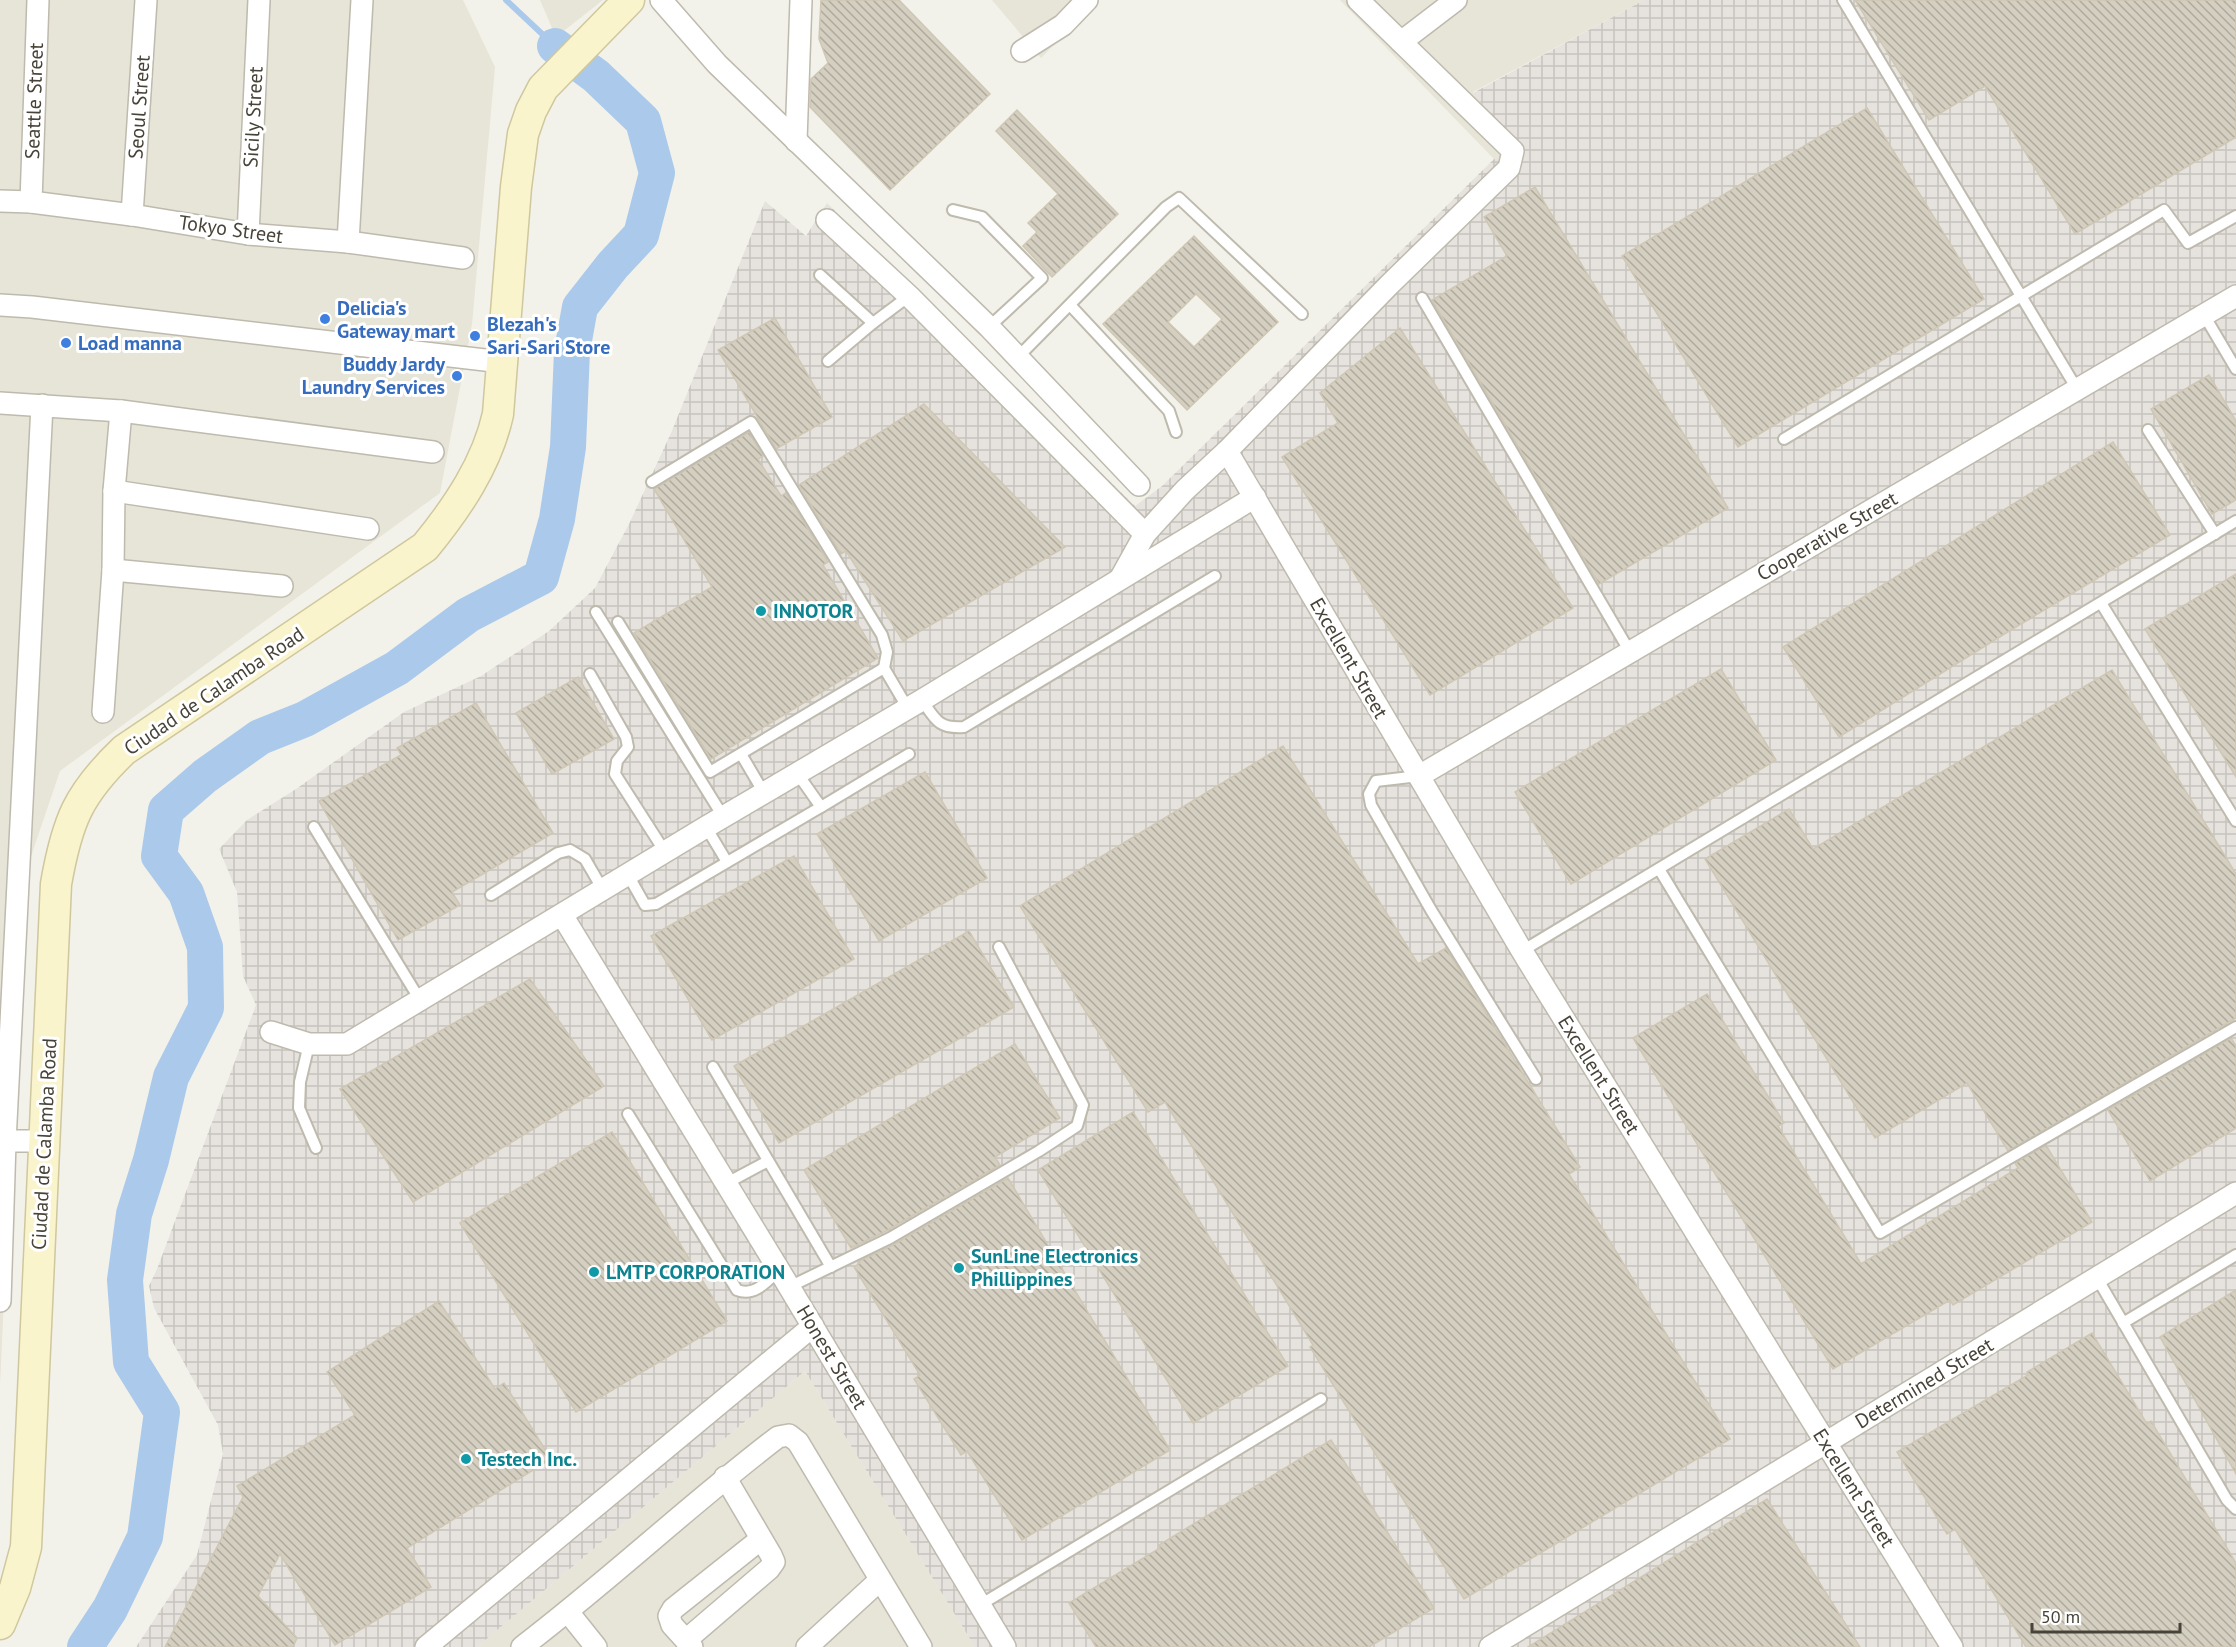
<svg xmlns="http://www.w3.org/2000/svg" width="2236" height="1647" viewBox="0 0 2236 1647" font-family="'PT Sans',sans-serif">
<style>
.residential{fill:#e7e4d8}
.industrial{fill:url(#industrial-grid)}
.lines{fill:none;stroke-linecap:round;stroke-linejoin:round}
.stream{stroke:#abcaeb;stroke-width:6}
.river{stroke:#abcaeb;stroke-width:36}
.building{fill:url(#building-back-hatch);stroke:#cfc7b4;stroke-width:1.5;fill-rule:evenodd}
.service-casing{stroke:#bebaad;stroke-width:14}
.minor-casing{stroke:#bebaad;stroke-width:24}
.secondary-casing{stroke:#cfc79d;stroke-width:33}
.service{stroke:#fff;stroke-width:10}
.minor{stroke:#fff;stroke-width:21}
.secondary{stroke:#faf4cd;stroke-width:30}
.shop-dot{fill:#3f7fe0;stroke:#fff;stroke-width:2}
.culture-dot{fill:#0f9aa8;stroke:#fff;stroke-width:2}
.labels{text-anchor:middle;stroke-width:6;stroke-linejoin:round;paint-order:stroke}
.street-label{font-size:20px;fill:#474338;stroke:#fff}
.shop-label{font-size:20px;font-weight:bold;fill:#366cbe;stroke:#fff;text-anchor:start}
.culture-label{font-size:20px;font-weight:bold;fill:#0d838f;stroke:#fff;text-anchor:start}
</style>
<defs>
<pattern id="industrial-grid" width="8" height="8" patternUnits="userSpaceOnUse" patternTransform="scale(1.5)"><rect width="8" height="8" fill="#e6e3de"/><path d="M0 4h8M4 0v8" fill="none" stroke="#c7c4bf"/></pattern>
<pattern id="building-back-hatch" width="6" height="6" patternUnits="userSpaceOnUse" patternTransform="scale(1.5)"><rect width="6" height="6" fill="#d4cfc0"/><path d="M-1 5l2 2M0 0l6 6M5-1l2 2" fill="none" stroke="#aeaa9d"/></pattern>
</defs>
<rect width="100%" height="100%" fill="#f3f2ea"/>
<g class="residential">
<path d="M0 0H463L495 67 472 324 440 493 60 771 23 880 0 1386Z"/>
<path d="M540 0H603L556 37Z"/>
<path d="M992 0H1098L1041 58Z"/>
<path d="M1340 0H1644L1473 92 1521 150 1494 159Z"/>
<path d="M805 1371 975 1647H477Z"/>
</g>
<path class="industrial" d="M1644 0H2236V1647H975L805 1371 477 1647H136L197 1555 223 1454 218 1425 154 1308 149 1286 157 1269 256 1005 243 976 237 892 219 849 247 820 296 789 404 712 481 676 549 631 595 588 630 522 671 433 765 201 806 236 827 203 1135 506 1162 486 1494 159 1520 150 1473 93Z"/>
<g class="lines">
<path class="stream" d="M506 0 555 46"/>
<path class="river" d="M85 1647 110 1609 145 1537 162 1412 131 1362 125 1280 134 1214 151 1160 171 1077 206 1008 205 947 186 893 159 856 166 810 205 776 260 737 305 719 397 668 468 615 541 577 557 519 568 447 572 351 580 307 613 265 641 235 657 173 643 121 596 76 555 46"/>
</g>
<g class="building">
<path d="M821 0H899L990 94 890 190 810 107 811 79 828 63 819 39Z"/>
<path d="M1855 0H2236V137L2075 234 1985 86 1929 120Z"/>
<path d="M1867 108 1984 299 1738 447 1622 256Z"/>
<path d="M1017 110 1118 214 1052 277 1023 246 1037 232 1028 223 1058 194 996 131Z"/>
<path d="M1535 187 1728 508 1599 584 1432 300 1507 256 1484 217Z"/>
<path d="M1194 236 1278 322 1187 410 1103 324ZM1196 294 1222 319 1194 347 1168 322Z"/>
<path d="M775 318 832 417 776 449 718 350Z"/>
<path d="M1400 328 1573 608 1430 695 1282 457 1338 423 1320 393Z"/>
<path d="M2209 375 2236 421V500L2212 514 2151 409Z"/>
<path d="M924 404 1065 547 903 641 846 551 841 554 799 485Z"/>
<path d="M749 432 763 456 758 459 781 496 786 493 828 562 823 565 878 658 711 759 634 633 712 587 654 489Z"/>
<path d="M2113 442 2170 535 2006 633 1839 737 1783 647Z"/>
<path d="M2236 574V777L2145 629Z"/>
<path d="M1721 669 1776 760 1571 884 1515 792Z"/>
<path d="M2112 670 2236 874V1018L2008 1151 1967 1083 1875 1138 1705 859 1789 809 1813 849Z"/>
<path d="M578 677 614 739 552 774 516 713Z"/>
<path d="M476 703 553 833 452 892 460 905 398 940 319 801 401 755 397 748Z"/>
<path d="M1283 746 1418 964 1446 948 1580 1167 1569 1174 1730 1439 1464 1599 1310 1347 1313 1345 1165 1102 1148 1112 1020 906Z"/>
<path d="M925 772 987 878 879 941 817 834Z"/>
<path d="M794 856 854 959 712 1040 651 936Z"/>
<path d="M969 931 1014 1007 779 1143 734 1066Z"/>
<path d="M530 979 604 1086 413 1202 340 1089Z"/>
<path d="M1707 994 1784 1123 1778 1126 1861 1264 2018 1168 2015 1163 2046 1145 2092 1222 1953 1305 1950 1300 1833 1369 1633 1038Z"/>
<path d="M2231 1038 2236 1046V1128L2150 1181 2108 1110Z"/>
<path d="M1015 1044 1060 1118 995 1157 1000 1165 886 1231 851 1248 804 1170Z"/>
<path d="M1133 1112 1288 1366 1193 1423 1038 1170Z"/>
<path d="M612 1132 727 1321 576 1412 460 1223Z"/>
<path d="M1008 1178 1170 1450 1022 1540 967 1451 961 1455 914 1379 920 1375 854 1267 860 1263 859 1261 893 1245Z"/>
<path d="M2236 1290V1474L2160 1337Z"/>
<path d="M439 1301 495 1389 504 1383 551 1459 407 1548 431 1587 335 1645 280 1554 258 1596 297 1638 293 1647H165L243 1497 237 1486 355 1415 327 1372Z"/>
<path d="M2092 1333 2147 1424 2151 1421 2236 1563V1647H2026L1955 1529 1947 1534 1897 1452 2028 1375 2027 1372Z"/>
<path d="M1331 1440 1434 1608 1369 1647H1096L1069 1603 1160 1548 1159 1545Z"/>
<path d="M1767 1499 1860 1647H1528Z"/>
</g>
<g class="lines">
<defs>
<g id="service">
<path d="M1843 0 2077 389"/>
<path d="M953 210 982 217 1042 278 989 327"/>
<path d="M820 275 873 323"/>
<path d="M1422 298 1630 652"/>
<path d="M1070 305 1169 411 1176 432"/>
<path d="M2204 315 2236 369"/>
<path d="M1018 357 1166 207 1179 198 1302 314"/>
<path d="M828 361 873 323 909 296"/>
<path d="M2148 430 2215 534"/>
<path d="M1784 439 2164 210 2188 243 2236 216"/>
<path d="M652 482 751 422 882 635 887 652 884 668 907 707"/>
<path d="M2101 603 2236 821"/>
<path d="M596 612 724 818"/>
<path d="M618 622 710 772 884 668"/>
<path d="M590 674 626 737 628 747 617 761 615 774 665 852"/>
<path d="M922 700C935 719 938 729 964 727L1215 576"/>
<path d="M741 754 764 793"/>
<path d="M1419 776 1376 781 1369 794 1371 805 1431 910 1536 1079"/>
<path d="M821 807 909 754"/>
<path d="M314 827 420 1000"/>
<path d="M706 827 727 862"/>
<path d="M1659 869 1880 1233 2236 1027"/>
<path d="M628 875 645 905 656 904 814 811 821 807 797 773"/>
<path d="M491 895 558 853 570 850 585 859 603 890"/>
<path d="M1522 951 2236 521"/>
<path d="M309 1044 300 1082 299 1108 316 1148"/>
<path d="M713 1067 831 1267"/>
<path d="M628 1114 737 1290C755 1297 767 1281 779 1270"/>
<path d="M725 1184 768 1161"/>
<path d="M2097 1278 2227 1500 2236 1509"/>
<path d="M789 1287 890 1238 1039 1151 1077 1126 1083 1105 999 947"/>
<path d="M2123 1323 2236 1255"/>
<path d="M980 1605 1321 1399"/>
</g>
<g id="minor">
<path d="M661 0 717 64 989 327 1139 485"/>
<path d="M1401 42 1456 0"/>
<path d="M1022 51 1063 25 1087 0"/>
<path d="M796 141 801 0"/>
<path d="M0 201 31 202 132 215 248 234 348 242 463 258"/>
<path d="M31 202 38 0"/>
<path d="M132 215 146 0"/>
<path d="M827 220 909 296 1145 534"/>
<path d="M248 234 259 0"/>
<path d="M348 242 362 0"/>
<path d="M0 305 32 307 502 362"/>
<path d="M0 403 121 411 433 452"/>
<path d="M1227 451 1522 951 1952 1647"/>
<path d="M114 491 368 529"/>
<path d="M113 570 282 586"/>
<path d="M1120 579 1145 534 1185 490 1227 451 1389 285 1509 168 1513 151 1358 0"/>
<path d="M103 712 113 570 114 491 121 411"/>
<path d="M1419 776 2236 296"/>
<path d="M562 915 779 1270 1005 1647"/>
<path d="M271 1032 309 1044H347L706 827 922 700 1255 497"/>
<path d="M0 1141H44"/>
<path d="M0 1301 5 1142 42 405"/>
<path d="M568 1612 596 1647"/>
<path d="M686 1640 769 1569 774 1562 771 1555 725 1477"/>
<path d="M426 1647 813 1326"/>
<path d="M522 1647C610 1580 690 1504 778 1437L789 1435 798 1442 921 1647"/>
<path d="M692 1647 672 1625 669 1616 673 1609 761 1539"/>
<path d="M807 1647 880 1580"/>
<path d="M1490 1647 2236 1193"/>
</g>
<path id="secondary" d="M0 1624 15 1588 26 1547 56 884C67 821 78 794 124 750L425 547C457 508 487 464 498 414L516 187 523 134 531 111 543 88 629 0"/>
</defs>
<use href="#service" class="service-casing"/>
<use href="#minor" class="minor-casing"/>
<use href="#secondary" class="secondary-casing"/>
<use href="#service" class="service"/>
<use href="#minor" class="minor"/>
<use href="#secondary" class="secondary"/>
</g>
<g class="shop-dot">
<circle cx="325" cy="319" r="6"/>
<circle cx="475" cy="336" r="6"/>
<circle cx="66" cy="343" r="6"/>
<circle cx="457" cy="376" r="6"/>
</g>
<g class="culture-dot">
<circle cx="761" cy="611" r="6"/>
<circle cx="959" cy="1268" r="6"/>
<circle cx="594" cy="1272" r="6"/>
<circle cx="466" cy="1459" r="6"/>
</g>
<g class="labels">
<g class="street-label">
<text transform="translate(34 101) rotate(-88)" y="7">Seattle Street</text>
<text transform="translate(139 107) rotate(-86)" y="7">Seoul Street</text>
<text transform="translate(253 117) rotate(-87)" y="7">Sicily Street</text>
<text transform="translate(231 229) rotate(8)" y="7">Tokyo Street</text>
<text transform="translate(1827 536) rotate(-30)" y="7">Cooperative Street</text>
<text transform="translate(1349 658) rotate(60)" y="7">Excellent Street</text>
<text transform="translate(214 691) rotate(-34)" y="7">Ciudad de Calamba Road</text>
<text transform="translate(1599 1075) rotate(58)" y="7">Excellent Street</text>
<text transform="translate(44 1144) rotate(-87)" y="7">Ciudad de Calamba Road</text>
<text transform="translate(832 1357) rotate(59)" y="7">Honest Street</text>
<text transform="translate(1924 1383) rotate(-31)" y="7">Determined Street</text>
<text transform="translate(1854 1488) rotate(58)" y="7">Excellent Street</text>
</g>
<g class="shop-label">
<text x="337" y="315">Delicia's<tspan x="337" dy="23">Gateway mart</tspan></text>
<text x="487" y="331">Blezah's<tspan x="487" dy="23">Sari-Sari Store</tspan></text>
<text x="78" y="350">Load manna</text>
<text x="445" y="371" text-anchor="end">Buddy Jardy<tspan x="445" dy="23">Laundry Services</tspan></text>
</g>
<g class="culture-label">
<text x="773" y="618">INNOTOR</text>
<text x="971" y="1263">SunLine Electronics<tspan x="971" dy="23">Phillippines</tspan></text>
<text x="606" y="1279">LMTP CORPORATION</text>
<text x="478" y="1466">Testech Inc.</text>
</g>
</g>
<path d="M2032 1623v9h148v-9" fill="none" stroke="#474338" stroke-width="3"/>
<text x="2041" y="1623" font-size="18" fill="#474338" stroke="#ffffff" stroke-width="4.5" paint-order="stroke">50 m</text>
</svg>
